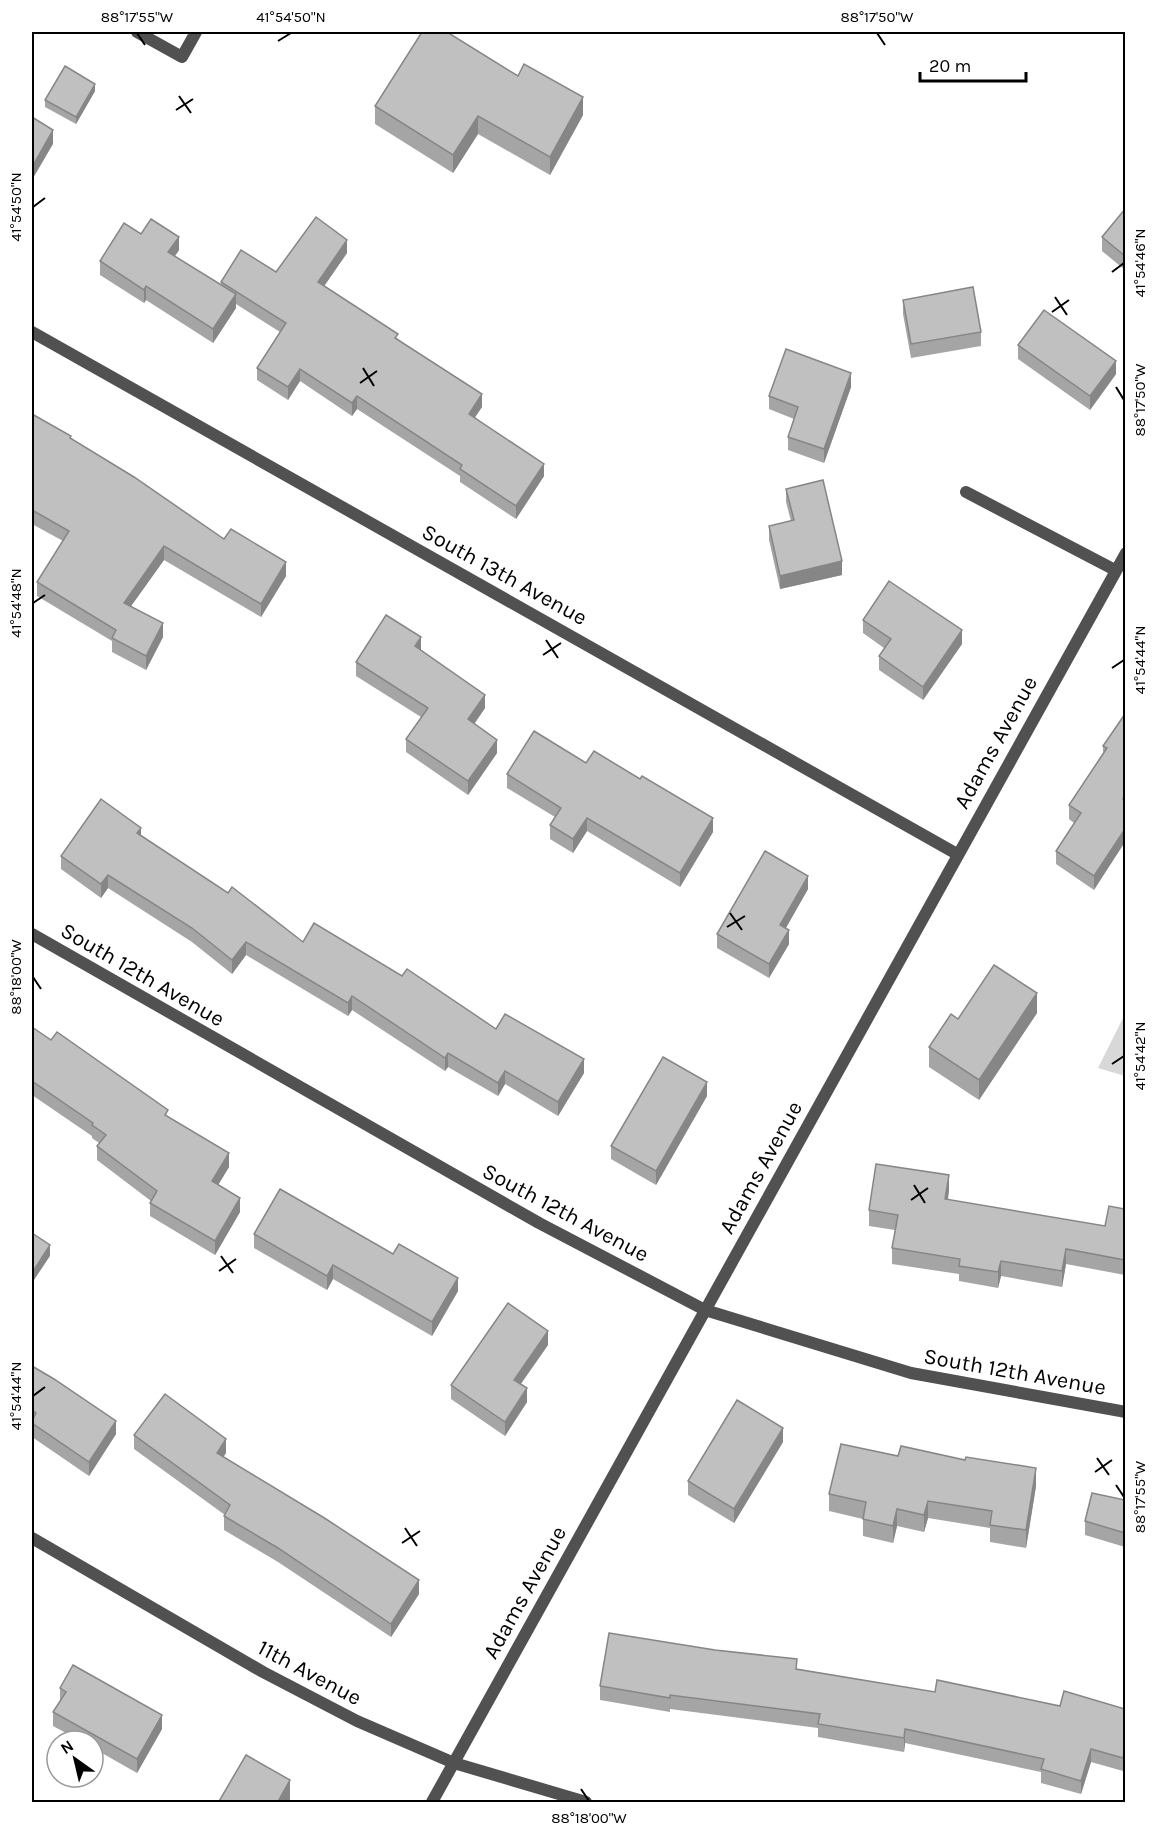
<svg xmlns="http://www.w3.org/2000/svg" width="1157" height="1834" viewBox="0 0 1157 1834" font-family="Karla,sans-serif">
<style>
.green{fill:#d8d8d8}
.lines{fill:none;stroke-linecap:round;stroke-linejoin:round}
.minor{stroke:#515151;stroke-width:12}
.wall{fill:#a5a5a5}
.shaded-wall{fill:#868686}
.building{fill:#c0c0c0;stroke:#868686;stroke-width:1.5}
.ticks{fill:none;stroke:#000;stroke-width:2}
.labels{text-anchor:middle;stroke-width:6;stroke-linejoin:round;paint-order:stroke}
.street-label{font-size:22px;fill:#000;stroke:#fff}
.neatline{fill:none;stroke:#000;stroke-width:2}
.ticks-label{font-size:15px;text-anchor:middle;fill:#000}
</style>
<rect width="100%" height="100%" fill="#fff"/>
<path class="green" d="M1125 1014 1126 1076H1125L1098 1068Z"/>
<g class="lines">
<g class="minor">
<path d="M137 32 182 57 196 32"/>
<path d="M32 332 957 854"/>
<path d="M966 492 1115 570"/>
<path d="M32 934 539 1223 705 1310 911 1373 1126 1412"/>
<path d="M32 1538 263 1672 357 1721 454 1763 586 1802"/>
<path d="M432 1802 1126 553"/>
</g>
</g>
<g class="wall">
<path d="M518 76 583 115 550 175 478 134 453 173 375 124V106Z"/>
<path d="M95 91 76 124 45 107V100Z"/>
<path d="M1125 209V270L1102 251V237Z"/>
<path d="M141 234 179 250 175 256 221 285V282L276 272 347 253 324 286 398 339 482 407 475 417 544 476 516 519 460 482V476L357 409 352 416 300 381 288 400 257 380V368L280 332 236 304V308L213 343 146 300 144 303 100 275V261Z"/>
<path d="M903 300 981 332V346L911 358 903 314Z"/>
<path d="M1018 345 1116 374 1090 410 1018 359Z"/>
<path d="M851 387 824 463 788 450V437L794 419 769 409V396Z"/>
<path d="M32 414 71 439 224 539 286 576 261 617 164 560 131 606 163 637 146 670 112 652V641L37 596V582L63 541 32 524Z"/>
<path d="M786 489 842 575 780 589 769 540V526L791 521 786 502Z"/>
<path d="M863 620 962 644 923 700 879 670V656L884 648 863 633Z"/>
<path d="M421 650 485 708 474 724 497 753 468 795 406 752V739L421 717 356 676V662Z"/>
<path d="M1125 714 1094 890 1056 864V851L1074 823 1069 819V805L1103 753V746Z"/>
<path d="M586 763 713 832 680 887 587 831 573 853 550 839V825L555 817 507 788V774Z"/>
<path d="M141 836 303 942 402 976 496 1029 584 1073 558 1116 505 1084 498 1096 448 1067 445 1071 352 1010 348 1016 246 955 232 974 192 942 108 888 101 898 61 869V856Z"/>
<path d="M808 889 786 928 789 944 769 978 717 948V934Z"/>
<path d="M1037 1013 979 1100 929 1067V1047L958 1019Z"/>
<path d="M32 1027 168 1117 229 1167 218 1185 240 1212 215 1255 150 1216V1203L151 1201 97 1160V1146L99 1143 92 1138V1136L32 1095Z"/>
<path d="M707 1096 656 1185 611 1159V1146Z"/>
<path d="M949 1190 948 1200 1105 1226 1125 1209V1275L1066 1264 1062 1287 1001 1276 998 1288 959 1281V1274L892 1264V1248L895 1230 869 1226V1210Z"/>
<path d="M254 1234 458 1291 432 1336 333 1279 327 1290 254 1248Z"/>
<path d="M548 1345 521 1384 527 1402 505 1436 451 1399V1385Z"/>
<path d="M32 1366 116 1434 89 1476 32 1437Z"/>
<path d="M134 1435 226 1453 223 1457 419 1594 391 1637 278 1562 224 1530V1516L225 1515 134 1449Z"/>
<path d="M783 1442 734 1523 688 1495V1481Z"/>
<path d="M1036 1486 1026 1548 990 1542V1528L928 1518 924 1532 897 1526 893 1543 863 1536V1519L829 1511V1494Z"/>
<path d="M1125 1500V1547L1085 1535V1521Z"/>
<path d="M797 1669 935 1692 1060 1706 1125 1709 1123 1771 1091 1762 1081 1794 1041 1783V1772L905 1743 904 1752 818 1737V1728L670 1709V1712L600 1700V1686Z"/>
<path d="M60 1688 162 1729 137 1773 93 1748V1741H81L53 1726V1712L60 1701Z"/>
</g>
<g class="shaded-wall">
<path d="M95 84V91L76 124V117Z"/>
<path d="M583 97V115L550 175V157Z"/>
<path d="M478 116V134L453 173V155Z"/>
<path d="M53 130V144L32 180V167Z"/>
<path d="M179 237V250L168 266V252Z"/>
<path d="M347 240V253L318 295V282Z"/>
<path d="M146 286V300L144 303V290Z"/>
<path d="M236 294V308L213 343V329Z"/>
<path d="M1116 361V374L1090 410V396Z"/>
<path d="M300 369V381L288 400V387Z"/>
<path d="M851 373V387L824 463V449Z"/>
<path d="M482 394V407L469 426V414Z"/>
<path d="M357 396V409L352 416V403Z"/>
<path d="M544 464V476L516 519V506Z"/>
<path d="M164 546V560L124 616V603Z"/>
<path d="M842 561V575L780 589V576Z"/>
<path d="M286 562V576L261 617V604Z"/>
<path d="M163 623V637L146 670V656Z"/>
<path d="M962 630V644L923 700V687Z"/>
<path d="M421 637V651L415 646Z"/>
<path d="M485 695V708L468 733V719Z"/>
<path d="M497 740V753L468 795V781Z"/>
<path d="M587 818V831L573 853V839Z"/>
<path d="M713 818V832L680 887V873Z"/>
<path d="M141 828V841L137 833Z"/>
<path d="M1125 829V842L1094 890V876Z"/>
<path d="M108 875V888L101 898V884Z"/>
<path d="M808 876V889L780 938V925Z"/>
<path d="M789 930V944L769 978V964Z"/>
<path d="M246 942V955L232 974V960Z"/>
<path d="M1037 993V1013L979 1100V1080Z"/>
<path d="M352 996V1010L348 1016V1003Z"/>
<path d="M448 1053V1067L445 1071V1058Z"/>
<path d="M584 1059V1073L558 1116V1102Z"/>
<path d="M505 1071V1084L498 1096V1083Z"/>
<path d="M707 1082V1096L656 1185V1171Z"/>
<path d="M229 1153V1167L212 1195V1181Z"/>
<path d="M949 1175V1190L945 1215V1199Z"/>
<path d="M240 1198V1212L215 1255V1241Z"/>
<path d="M50 1245V1256L32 1283V1273Z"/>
<path d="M1066 1249V1264L1062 1287V1271Z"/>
<path d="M1001 1261V1276L998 1288V1272Z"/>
<path d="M333 1265V1279L327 1290V1276Z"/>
<path d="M458 1278V1291L432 1336V1322Z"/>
<path d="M548 1331V1345L514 1393V1380Z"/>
<path d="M527 1388V1402L505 1436V1422Z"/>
<path d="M116 1421V1434L89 1476V1462Z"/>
<path d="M783 1428V1442L734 1523V1509Z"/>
<path d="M226 1439V1453L217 1466V1453Z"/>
<path d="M1036 1468V1486L1026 1548V1530Z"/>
<path d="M928 1501V1518L924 1532V1515Z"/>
<path d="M897 1509V1526L893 1543V1526Z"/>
<path d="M419 1580V1594L391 1637V1624Z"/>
<path d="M162 1715V1729L137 1773V1759Z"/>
<path d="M905 1729V1743L904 1752V1738Z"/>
<path d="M1125 1748V1762L1123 1771V1758Z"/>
<path d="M1091 1749V1762L1081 1794V1781Z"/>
<path d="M290 1780V1800L289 1803H277Z"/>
</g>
<g class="building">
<path d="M422 32H447L518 76 524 64 583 97 550 157 478 116 453 155 375 106Z"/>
<path d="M65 66 95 84 76 117 45 100Z"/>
<path d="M32 117 53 130 32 167Z"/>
<path d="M1125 209V256L1102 237Z"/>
<path d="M316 217 347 240 318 282 398 334 395 338 482 394 469 414 544 464 516 506 460 469 462 465 357 396 352 403 300 369 288 387 257 368 286 323 221 282 241 250 276 272Z"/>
<path d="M151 219 179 237 168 252 236 294 213 329 146 286 144 290 100 261 124 223 141 234Z"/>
<path d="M973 287 981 332 911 344 903 300Z"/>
<path d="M1044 310 1116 361 1090 396 1018 345Z"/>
<path d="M786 349 851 373 824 449 788 437 798 407 769 396Z"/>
<path d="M32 414 71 436 70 438 134 477 224 539 231 529 286 562 261 604 164 546 124 603 163 623 146 656 112 638 116 630 37 582 69 531 32 510Z"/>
<path d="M823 480 842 561 780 576 769 526 794 520 786 489Z"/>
<path d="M889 581 962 630 923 687 879 656 891 639 863 620Z"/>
<path d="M386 615 421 637 415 646 485 695 468 719 497 740 468 781 406 739 428 708 356 662Z"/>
<path d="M1125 714V796L1123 799 1125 800V829L1094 876 1056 851 1081 813 1069 805 1107 748 1103 746Z"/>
<path d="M534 731 586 763 594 751 640 779 642 776 713 818 680 873 587 818 573 839 550 825 561 808 507 774Z"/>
<path d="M101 799 141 828 137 833 228 893 232 887 303 942 314 923 402 976 407 969 496 1029 505 1014 584 1059 558 1102 505 1071 498 1083 448 1053 445 1058 352 996 348 1003 246 942 232 960 192 928 108 875 101 884 61 856Z"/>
<path d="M765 851 808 876 780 925 789 930 769 964 717 934Z"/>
<path d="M994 965 1037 993 979 1080 929 1047 951 1014 958 1019Z"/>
<path d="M32 1027 51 1040 57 1032 168 1110 165 1115 229 1153 212 1181 240 1198 215 1241 150 1203 157 1191 97 1146 106 1135 92 1125 93 1123 32 1081Z"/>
<path d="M663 1057 707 1082 656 1171 611 1146Z"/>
<path d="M876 1164 949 1175 945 1199 1105 1226 1109 1206 1125 1209V1260L1066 1249 1062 1271 1001 1261 998 1272 959 1266 960 1259 892 1248 898 1215 869 1210Z"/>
<path d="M280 1189 393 1254 399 1244 458 1278 432 1322 333 1265 327 1276 254 1234Z"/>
<path d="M32 1233 50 1245 32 1273Z"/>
<path d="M508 1303 548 1331 514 1380 527 1388 505 1422 451 1385Z"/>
<path d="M32 1366 54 1379 116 1421 89 1462 32 1423V1421L36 1413 32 1410Z"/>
<path d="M165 1394 226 1439 217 1453 326 1519 419 1580 391 1624 278 1548 224 1516 230 1505 134 1435Z"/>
<path d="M737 1400 783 1428 734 1509 688 1481Z"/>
<path d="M841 1444 898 1456 901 1446 965 1460 966 1457 1036 1468 1026 1530 990 1525 992 1511 928 1501 924 1515 897 1509 893 1526 863 1519 866 1502 829 1494Z"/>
<path d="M1092 1493 1125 1500V1533L1085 1521Z"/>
<path d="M609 1633 715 1650 797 1659 796 1669 935 1692 937 1680 1060 1706 1064 1691 1125 1709V1748L1123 1758 1091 1749 1081 1781 1041 1769 1044 1759 905 1729 904 1738 818 1724 820 1714 670 1695V1698L600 1686Z"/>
<path d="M73 1665 162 1715 137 1759 53 1712 66 1692 60 1688Z"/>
<path d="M246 1755 290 1780 277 1803H218Z"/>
</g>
<path class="ticks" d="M137 33 145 45M877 33 885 45M278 41 291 33M179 96 191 113M176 110 193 99M33 207 45 198M1112 272 1124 263M1055 297 1067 315M1052 312 1069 300M363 368 374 386M360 383 377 371M1116 387 1124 400M33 603 45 595M546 640 558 658M543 655 561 643M1112 668 1124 660M730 913 742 930M727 927 745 916M33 977 41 989M1112 1064 1124 1056M914 1185 925 1203M911 1200 928 1188M221 1256 233 1273M219 1271 236 1259M33 1396 45 1387M1097 1458 1109 1475M1095 1472 1112 1460M1116 1485 1124 1497M405 1528 417 1546M402 1543 420 1531M581 1789 589 1801"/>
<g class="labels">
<g class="street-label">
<text transform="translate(505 574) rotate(29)" y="8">South 13th Avenue</text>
<text transform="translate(995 742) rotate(-61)" y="8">Adams Avenue</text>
<text transform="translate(143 974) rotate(30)" y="8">South 12th Avenue</text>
<text transform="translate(760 1167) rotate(-61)" y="8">Adams Avenue</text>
<text transform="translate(566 1212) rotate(28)" y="8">South 12th Avenue</text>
<text transform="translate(1015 1371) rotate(10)" y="8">South 12th Avenue</text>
<text transform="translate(524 1592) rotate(-61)" y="8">Adams Avenue</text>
<text transform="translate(310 1672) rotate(28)" y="8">11th Avenue</text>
</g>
</g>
<rect width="1157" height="1834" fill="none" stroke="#ffffff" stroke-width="66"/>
<g transform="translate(75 1759) rotate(326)"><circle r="28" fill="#ffffff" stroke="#999999" stroke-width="1.5"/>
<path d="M0-4.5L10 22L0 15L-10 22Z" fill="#000000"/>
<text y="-9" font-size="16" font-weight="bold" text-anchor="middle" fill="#000000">N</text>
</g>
<path d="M920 72v9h106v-9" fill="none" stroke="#000000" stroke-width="3"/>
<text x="929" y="72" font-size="18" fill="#000000" stroke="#ffffff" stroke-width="4.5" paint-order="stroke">20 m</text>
<rect x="33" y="33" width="1091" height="1768" class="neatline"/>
<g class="ticks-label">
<text x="137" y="22">88°17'55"W</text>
<text x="291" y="22">41°54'50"N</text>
<text x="877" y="22">88°17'50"W</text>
<text transform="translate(16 207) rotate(-90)" y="5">41°54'50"N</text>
<text transform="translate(1140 263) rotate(-90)" y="5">41°54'46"N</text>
<text transform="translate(1140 400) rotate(-90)" y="5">88°17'50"W</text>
<text transform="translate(16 603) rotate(-90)" y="5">41°54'48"N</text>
<text transform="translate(1140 660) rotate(-90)" y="5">41°54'44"N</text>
<text transform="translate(16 977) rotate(-90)" y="5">88°18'00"W</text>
<text transform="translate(1140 1056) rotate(-90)" y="5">41°54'42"N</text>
<text transform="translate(16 1396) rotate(-90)" y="5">41°54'44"N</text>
<text transform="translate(1140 1497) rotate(-90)" y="5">88°17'55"W</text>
<text x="589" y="1823">88°18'00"W</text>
</g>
</svg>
